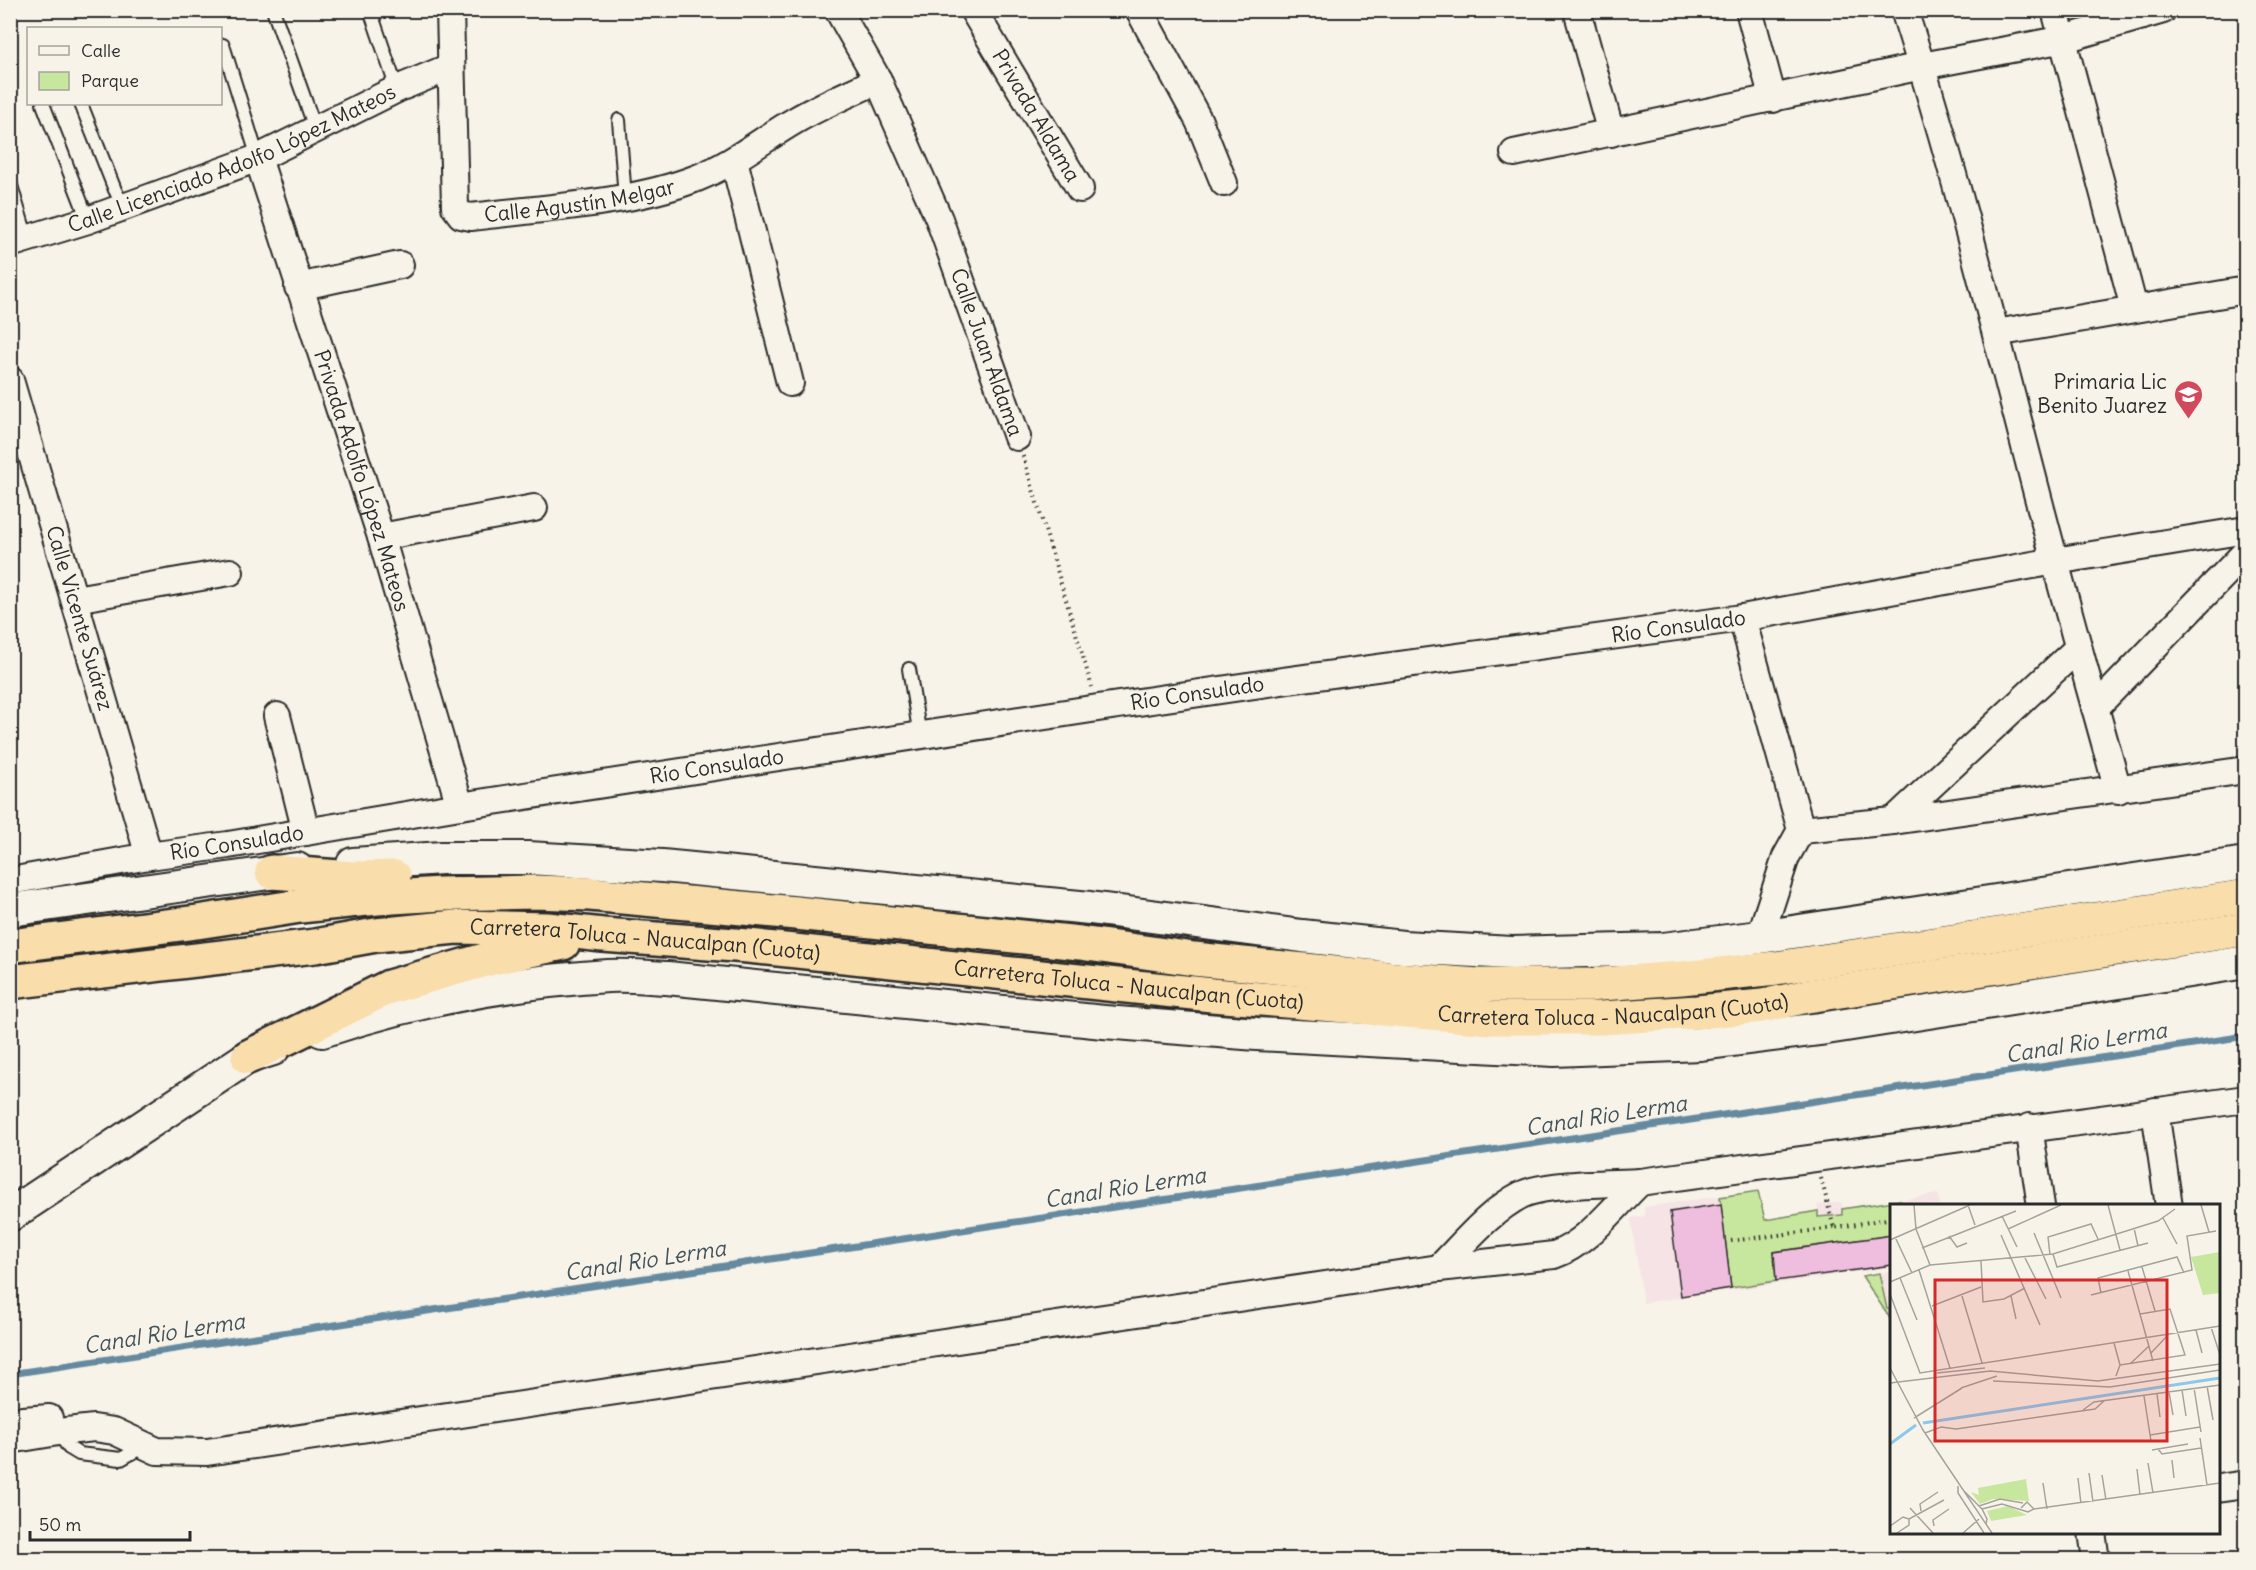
<svg xmlns="http://www.w3.org/2000/svg" width="2256" height="1570" viewBox="0 0 2256 1570" font-family="Delius,sans-serif">
<style>
.built{fill:#f5e3e5}
.green{fill:#c7e69e;stroke:#798864;stroke-width:1.5}
.lines{fill:none;stroke-linecap:round;stroke-linejoin:round}
.stream{stroke:#65899f;stroke-width:7}
.building{fill:#efbede;stroke:#2b2b2b;stroke-width:1.5}
.service-casing{stroke:#2b2b2b;stroke-width:16}
.minor-casing{stroke:#2b2b2b;stroke-width:30}
.tertiary-casing{stroke:#2b2b2b;stroke-width:36}
.motorway-casing{stroke:#2b2b2b;stroke-width:38}
.path{stroke:#2b2b2b;stroke-width:4;stroke-dasharray:1.5 4.5;stroke-linecap:butt}
.service{stroke:#f7f3e8;stroke-width:12}
.minor{stroke:#f7f3e8;stroke-width:26}
.tertiary{stroke:#f7f3e8;stroke-width:32}
.motorway{stroke:#f9ddab;stroke-width:33}
.labels{text-anchor:middle;stroke-width:4.5;stroke-linejoin:round;paint-order:stroke}
.street-label{font-size:21px;fill:#2b2b2b;stroke:#f7f3e8}
.poi-label{font-size:21px;fill:#2b2b2b;stroke:#f7f3e8;text-anchor:end}
.water-label{font-size:22px;font-style:italic;fill:#43525b;stroke:#f7f3e8}
.inset-river{fill:none;stroke:#8cc8ec;stroke-width:3}
.inset-road{fill:none;stroke:#a5a39c;stroke-width:1.5}
.view{fill:#d62828;fill-opacity:0.15;stroke:#d62828;stroke-width:3}
.inset-edge{fill:none;stroke:#2b2b2b;stroke-width:3}
</style>
<rect width="100%" height="100%" fill="#f7f3e8"/>
<filter id="ink" filterUnits="userSpaceOnUse"><feTurbulence type="fractalNoise" baseFrequency=".0167" numOctaves="2"/><feDisplacementMap in="SourceGraphic" scale="12" xChannelSelector="R" yChannelSelector="G"/><feConvolveMatrix kernelMatrix="1 2 1 2 8 2 1 2 1" color-interpolation-filters="sRGB"/></filter>
<g filter="url(#ink)">
<g class="built">
<path d="M1758 1191 1765 1220 1818 1211 1817 1205 1841 1202 1843 1209 1938 1194 1940 1205 1892 1206 1891 1267 1643 1303 1631 1218 1645 1216 1644 1207Z"/>
<path d="M1891 1271V1320L1862 1276Z"/>
</g>
<g class="green">
<path d="M1758 1191 1765 1220 1818 1211V1217L1842 1215V1209L1900 1200 1902 1205 1892 1206 1891 1235 1774 1252 1776 1281 1731 1288 1720 1197Z"/>
<path d="M1879 1273 1887 1309H1891V1320L1862 1276Z"/>
</g>
<g class="lines">
<path class="stream" d="M10 1374 2246 1036"/>
</g>
<g class="building">
<path d="M1721 1204 1731 1288 1681 1296 1670 1212Z"/>
<path d="M1892 1235V1265L1776 1281 1774 1252Z"/>
</g>
<g class="lines">
<defs>
<g id="service">
<path d="M273 10 315 128"/>
<path d="M370 10 397 89"/>
<path d="M223 45 258 158"/>
<path d="M43 104 88 220"/>
<path d="M81 104 115 190 124 207"/>
<path d="M619 120 625 198"/>
<path d="M10 182 27 239"/>
<path d="M909 669 920 736"/>
<path d="M58 1433 69 1448 79 1454 121 1459 144 1446"/>
</g>
<g id="minor">
<path id="s1" d="M450 10 455 207 461 215 471 217C542 208 631 204 697 178 733 164 763 139 796 120 822 105 851 93 878 80"/>
<path id="s2" d="M838 10 878 80 939 219 1017 437"/>
<path id="s3" d="M973 10 1080 189"/>
<path d="M1139 10 1199 121 1224 183"/>
<path d="M1577 10 1611 133"/>
<path d="M1749 10 1773 99"/>
<path d="M1904 10C1953 163 1992 319 2032 474 2059 580 2089 685 2118 790"/>
<path d="M2055 10 2134 308"/>
<path d="M1514 153 1922 66 2064 39 2163 10"/>
<path id="s4" d="M258 158 381 537 460 806"/>
<path d="M734 160 790 383"/>
<path id="s5" d="M10 244 88 220 258 158 397 89 450 67"/>
<path d="M298 287 400 265"/>
<path d="M1996 333 2246 290"/>
<path id="s6" d="M10 380 149 856"/>
<path d="M381 537 534 508"/>
<path d="M75 599 230 572"/>
<path d="M1742 618 1801 830 1786 857 1760 937"/>
<path d="M2095 708 2246 552"/>
<path d="M277 716 306 832"/>
<path d="M1893 821 2078 648"/>
<path d="M1801 830 1893 821 2246 770"/>
<path id="s7" d="M10 881 149 856 228 845 460 806 1098 708 1282 681 1742 618 2055 561 2246 530"/>
<path d="M2155 1111 2169 1206"/>
<path d="M2029 1127 2041 1206"/>
<path d="M1439 1268C1463 1244 1491 1210 1521 1195 1545 1183 1611 1184 1640 1182L2246 1099"/>
<path d="M10 1421 49 1418"/>
<path d="M10 1440 58 1432 94 1428 114 1431 157 1451 207 1452 1439 1268 1554 1255C1587 1244 1615 1206 1640 1182"/>
<path d="M2218 1488 2246 1484"/>
<path d="M2092 1532 2096 1560"/>
</g>
<g id="tertiary">
<path d="M353 864 442 858H528L662 866 1090 908 1302 936 1403 947 1512 953 1663 949 1760 937 2246 863"/>
<path d="M10 910 297 869"/>
<path d="M322 1031C415 1000 511 982 608 976 628 975 648 977 667 978L1104 1022 1257 1034 1554 1050 1701 1044 1820 1029 2246 962"/>
<path d="M10 1215 248 1057 273 1049"/>
</g>
<g id="motorway">
<path d="M272 872 353 878 394 877"/>
<path d="M10 946 197 922 300 906 377 898 441 894 535 892 590 894 796 913 1080 943 1194 959 1395 979 1479 985H1587L1682 978 1776 968 2246 896"/>
<path id="s8" d="M10 982 315 946 376 935 456 927 547 929 603 935 748 946 1212 995 1492 1018H1601L1697 1012 1762 1006 1808 996 2246 929"/>
<path d="M248 1057 389 987 492 958 563 943"/>
</g>
</defs>
<use href="#service" class="service-casing"/>
<use href="#minor" class="minor-casing"/>
<use href="#tertiary" class="tertiary-casing"/>
<use href="#motorway" class="motorway-casing"/>
<g class="path">
<path d="M1023 456 1092 687"/>
<path d="M1821 1178 1834 1228 1892 1218"/>
<path d="M1731 1241 1834 1228"/>
</g>
<use href="#service" class="service"/>
<use href="#minor" class="minor"/>
<use href="#tertiary" class="tertiary"/>
<use href="#motorway" class="motorway"/>
</g>
</g>
<defs>
<symbol id="school-pin" viewBox="-11 -11 22 30"><path d="M0 17L-7.5 6A9.5 9.5 0 1 1 7.5 6Z" fill="#d1495b" stroke="#f7f3e8"/><path d="M0-5L7-2L0 1L-7-2ZM-4 1L0 2.5L4 1V4Q0 6-4 4Z" fill="#fff"/></symbol>
</defs>
<g fill-rule="evenodd">
<use href="#school-pin" x="2172" y="378" width="33" height="45"/>
</g>
<g class="labels">
<g class="street-label">
<text dy="7" stroke="none"><textPath href="#s3" startOffset="123">Privada Aldama</textPath></text>
<text dy="7" stroke="none"><textPath href="#s5" startOffset="238">Calle Licenciado Adolfo López Mateos</textPath></text>
<text dy="7" stroke="none"><textPath href="#s1" startOffset="327">Calle Agustín Melgar</textPath></text>
<text dy="7" stroke="none"><textPath href="#s2" startOffset="374">Calle Juan Aldama</textPath></text>
<text dy="7" stroke="none"><textPath href="#s4" startOffset="339">Privada Adolfo López Mateos</textPath></text>
<text dy="7" stroke="none"><textPath href="#s6" startOffset="248">Calle Vicente Suárez</textPath></text>
<text dy="7" stroke="none"><textPath href="#s7" startOffset="1688">Río Consulado</textPath></text>
<text dy="7" stroke="none"><textPath href="#s7" startOffset="1202">Río Consulado</textPath></text>
<text dy="7" stroke="none"><textPath href="#s7" startOffset="716">Río Consulado</textPath></text>
<text dy="7" stroke="none"><textPath href="#s7" startOffset="230">Río Consulado</textPath></text>
<text dy="7" stroke="none"><textPath href="#s8" startOffset="639">Carretera Toluca - Naucalpan (Cuota)</textPath></text>
<text dy="7" stroke="none"><textPath href="#s8" startOffset="1125">Carretera Toluca - Naucalpan (Cuota)</textPath></text>
<text dy="7" stroke="none"><textPath href="#s8" startOffset="1611">Carretera Toluca - Naucalpan (Cuota)</textPath></text>
</g>
<g class="poi-label">
<text x="2167" y="389">Primaria Lic<tspan x="2167" dy="24">Benito Juarez</tspan></text>
</g>
<g class="water-label">
<text transform="translate(2086 1042) rotate(-9)" y="8">Canal Rio Lerma</text>
<text transform="translate(1606 1115) rotate(-9)" y="8">Canal Rio Lerma</text>
<text transform="translate(1125 1187) rotate(-9)" y="8">Canal Rio Lerma</text>
<text transform="translate(645 1260) rotate(-9)" y="8">Canal Rio Lerma</text>
<text transform="translate(164 1333) rotate(-9)" y="8">Canal Rio Lerma</text>
</g>
</g>
<g transform="translate(1890 1204)">
<rect width="330" height="330" fill="#f7f3e8"/>
<path d="M330 48V89L313 91 301 53ZM136 275 139 297 103 295 90 300 81 288 89 291 88 284ZM118 302 137 311 101 317 97 307Z" fill="#c7e69e"/>
<path class="inset-river" d="M33 219 330 174M0 240 26 221"/>
<path class="inset-road" d="M24 1 26 25 40 61M78 1 85 21M218 1 230 46M311 1 319 28M112 12 127 43M273 14 287 40M244 24 248 42M118 25 171 1M144 29 171 94M111 31 150 121M59 32 67 43 77 39M5 33 22 69M0 36 80 1M32 44 126 7M163 50 167 63 258 39M160 51 158 33 201 20 208 35M135 54 156 95M91 57 93 98 114 95 135 84M252 63 265 107M29 66 60 164M238 67 263 157M10 74 27 116M0 78 40 61 163 50 268 17 285 5M211 89 208 74 287 53 294 69M0 90 30 169 330 122M201 91 302 66 297 32 326 27M72 92 92 159M121 92 126 115M42 102 91 83M321 123 330 151M306 126 312 149M224 139 230 161 226 172M261 149 278 131M240 160 259 142M230 161 295 151 280 105 250 110M0 164 33 226 102 329M47 169 95 164M103 177 220 183 330 166M0 179 100 167 208 177 330 160M317 182 323 216M71 184 107 172M304 184 311 228M292 186 296 212M279 188 283 211M267 190 270 213M254 192 261 237M193 206 204 198 330 181M24 214 72 184M35 229 51 223 66 225 205 205 214 197M260 231 310 223M310 234 317 281M268 245 272 250 311 244M262 246 298 240M282 256 284 274M258 259 263 289M247 265 250 291M199 269 203 298M212 271 216 296M188 274 191 300M153 279 157 305M68 282V289L94 329M74 287 92 305 97 315 96 320M89 302 110 295 133 299M20 304 43 329M92 305 112 300 138 308 144 305 137 298 131 304M144 305 330 279M31 307 30 300 48 288M0 322 13 313 19 315M44 322 43 316 59 305M7 329 19 321V315L54 296M73 329 89 315"/>
<path class="view" d="M45 76H277V237H45Z"/>
<rect width="330" height="330" class="inset-edge"/>
</g>
<rect width="2256" height="1570" fill="none" stroke="#f7f3e8" stroke-width="36"/>
<rect x="18" y="18" width="2220" height="1534" fill="none" stroke="#2b2b2b" stroke-width="2" filter="url(#ink)"/>
<rect x="27" y="27" width="195" height="78" fill="#f7f3e8" stroke="#a5a39c" stroke-width="1.5"/>
<rect x="39" y="46" width="30" height="9" fill="#f7f3e8" stroke="#a5a39c" stroke-width="1.5"/>
<text x="81" y="57" font-size="18" fill="#2b2b2b">Calle</text>
<rect x="39" y="72" width="30" height="18" fill="#c7e69e" stroke="#a5a39c" stroke-width="1.5"/>
<text x="81" y="87" font-size="18" fill="#2b2b2b">Parque</text>
<path d="M30 1531v9h160v-9" fill="none" stroke="#2b2b2b" stroke-width="3"/>
<text x="39" y="1531" font-size="18" fill="#2b2b2b" stroke="#f7f3e8" stroke-width="4.5" paint-order="stroke">50 m</text>
</svg>
